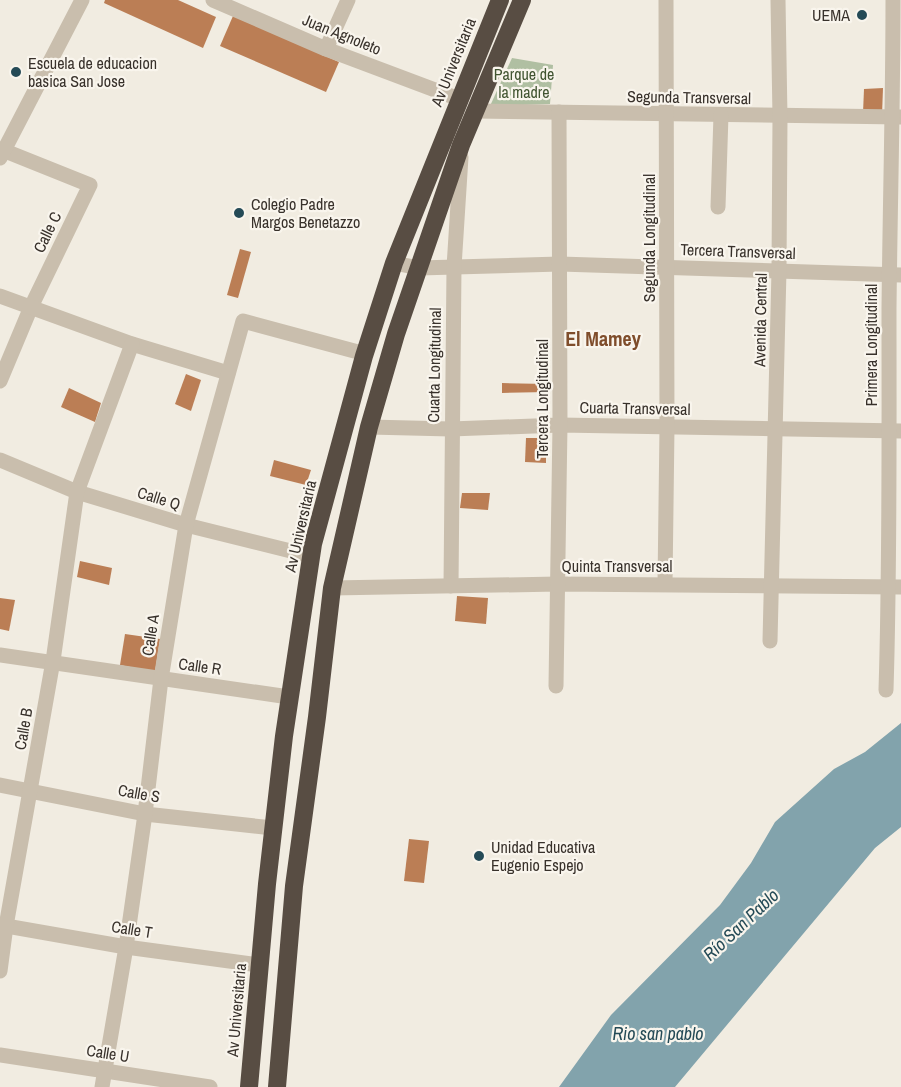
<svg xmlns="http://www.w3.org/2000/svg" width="901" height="1087" viewBox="0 0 901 1087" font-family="'Archivo Narrow',sans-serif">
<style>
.green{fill:#b0bfa2}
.water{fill:#82a3ac}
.building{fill:#bb7e55}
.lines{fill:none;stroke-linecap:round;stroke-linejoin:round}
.minor{stroke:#c9bead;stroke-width:15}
.highway{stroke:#584d43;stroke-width:18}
.poi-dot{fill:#244a56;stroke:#f9f5ed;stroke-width:2}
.labels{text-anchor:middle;stroke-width:4.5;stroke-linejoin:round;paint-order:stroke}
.poi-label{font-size:16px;fill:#38312b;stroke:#f9f5ed;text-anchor:start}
.street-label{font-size:16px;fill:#38312b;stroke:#f9f5ed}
.park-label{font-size:16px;fill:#415431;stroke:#f9f5ed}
.water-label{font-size:18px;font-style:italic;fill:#244a56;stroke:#f9f5ed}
.quarter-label{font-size:20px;font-weight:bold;fill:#7f4d2b;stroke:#f9f5ed}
</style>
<rect width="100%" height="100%" fill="#f1ece1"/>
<path class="green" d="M512 58 553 65 550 104 490 106Z"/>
<path class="water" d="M901 723V827L875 848 675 1087H559L611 1015 720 905 751 863 775 822 834 769 865 752Z"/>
<g class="building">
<path d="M105 0H178L216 17 203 48 104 3Z"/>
<path d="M233 16 339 62 326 92 220 46Z"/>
<path d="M883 88 882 115 863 113 864 89Z"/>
<path d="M240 249 251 252 238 298 227 295Z"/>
<path d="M186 374 201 380 191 411 175 404Z"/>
<path d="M502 383 547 384V392L502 393Z"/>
<path d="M69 388 101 403 95 422 61 407Z"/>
<path d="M526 438H546V463L525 462Z"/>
<path d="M274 460 311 470 306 485 270 476Z"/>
<path d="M462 493H490L488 510 460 508Z"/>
<path d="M80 561 112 568 109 585 77 577Z"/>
<path d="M457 596 488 598 486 624 455 621Z"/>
<path d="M0 598 15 600 9 631 0 629Z"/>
<path d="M125 634 160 639 155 672 120 665Z"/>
<path d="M409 839 429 841 424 883 404 881Z"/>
</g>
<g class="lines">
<g class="minor">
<path d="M213 0 326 49 459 99"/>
<path d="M326 49 348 0"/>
<path d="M476 111 901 117"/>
<path d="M0 149 90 185 31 307 0 381"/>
<path d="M0 158 82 0"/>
<path d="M718 207 721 115"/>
<path d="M394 263 419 268 560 264 901 275"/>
<path d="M0 296 132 344 228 373"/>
<path d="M369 427 451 429 560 425 901 431"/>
<path d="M0 460 77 492 186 525 311 556"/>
<path d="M665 584 667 427 666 0"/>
<path d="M451 586 454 267 461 157"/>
<path d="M332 588 558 584 901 587"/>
<path d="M770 641 779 270 780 117 778 0"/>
<path d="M0 655 289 697"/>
<path d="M556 686 560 425 559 112"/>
<path d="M886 690C890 563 889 436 889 309 890 206 893 103 893 0"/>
<path d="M0 785 145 814 273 828"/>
<path d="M0 925 126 947 259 965"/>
<path d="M0 971 6 926 53 661 77 492 132 344"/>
<path d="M0 1055 210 1087"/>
<path d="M102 1087 126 947 145 814 161 679 186 525 243 321 358 352 364 356"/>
</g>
<g class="highway">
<path d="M249 1087 267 884 284 736 313 544 364 356 394 263 500 0"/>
<path d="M277 1087 294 886 317 717 332 588 369 427 396 334 461 145 522 0"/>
</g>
</g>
<g class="poi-dot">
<circle cx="862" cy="15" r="6"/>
<circle cx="16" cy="72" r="6"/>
<circle cx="239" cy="213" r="6"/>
<circle cx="479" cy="856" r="6"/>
</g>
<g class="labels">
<g class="poi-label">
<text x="850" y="21" text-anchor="end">UEMA</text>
<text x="28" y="69">Escuela de educacion<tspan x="28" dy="18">basica San Jose</tspan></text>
<text x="251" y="210">Colegio Padre<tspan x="251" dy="18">Margos Benetazzo</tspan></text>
<text x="491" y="853">Unidad Educativa<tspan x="491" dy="18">Eugenio Espejo</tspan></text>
</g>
<g class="street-label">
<text transform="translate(342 34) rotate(22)" y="6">Juan Agnoleto</text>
<text transform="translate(453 62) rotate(-68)" y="6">Av Universitaria</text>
<text transform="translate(689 97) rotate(1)" y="6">Segunda Transversal</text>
<text transform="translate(47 232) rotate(-64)" y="6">Calle C</text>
<text transform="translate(649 238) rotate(-90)" y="6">Segunda Longitudinal</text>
<text transform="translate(738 251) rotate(2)" y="6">Tercera Transversal</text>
<text transform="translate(760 320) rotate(-89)" y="6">Avenida Central</text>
<text transform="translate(871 345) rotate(-90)" y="6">Primera Longitudinal</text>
<text transform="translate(434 365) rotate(-89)" y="6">Cuarta Longitudinal</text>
<text transform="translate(542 399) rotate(-90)" y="6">Tercera Longitudinal</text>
<text transform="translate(635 408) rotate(1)" y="6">Cuarta Transversal</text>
<text transform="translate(159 498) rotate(17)" y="6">Calle Q</text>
<text transform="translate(300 526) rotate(-77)" y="6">Av Universitaria</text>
<text x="617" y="572">Quinta Transversal</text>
<text transform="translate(150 635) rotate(-81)" y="6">Calle A</text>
<text transform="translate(200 666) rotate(8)" y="6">Calle R</text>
<text transform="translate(23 729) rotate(-80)" y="6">Calle B</text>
<text transform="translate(139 793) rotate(10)" y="6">Calle S</text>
<text transform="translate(132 929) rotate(9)" y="6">Calle T</text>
<text transform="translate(236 1010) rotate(-85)" y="6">Av Universitaria</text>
<text transform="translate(108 1053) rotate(9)" y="6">Calle U</text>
</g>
<g class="park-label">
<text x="524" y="80">Parque de<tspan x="524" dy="18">la madre</tspan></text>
</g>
<g class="water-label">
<text transform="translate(741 925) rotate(-43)" y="6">Río San Pablo</text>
<text x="658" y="1040">Rio san pablo</text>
</g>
<g class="quarter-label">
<text x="603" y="346">El Mamey</text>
</g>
</g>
</svg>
